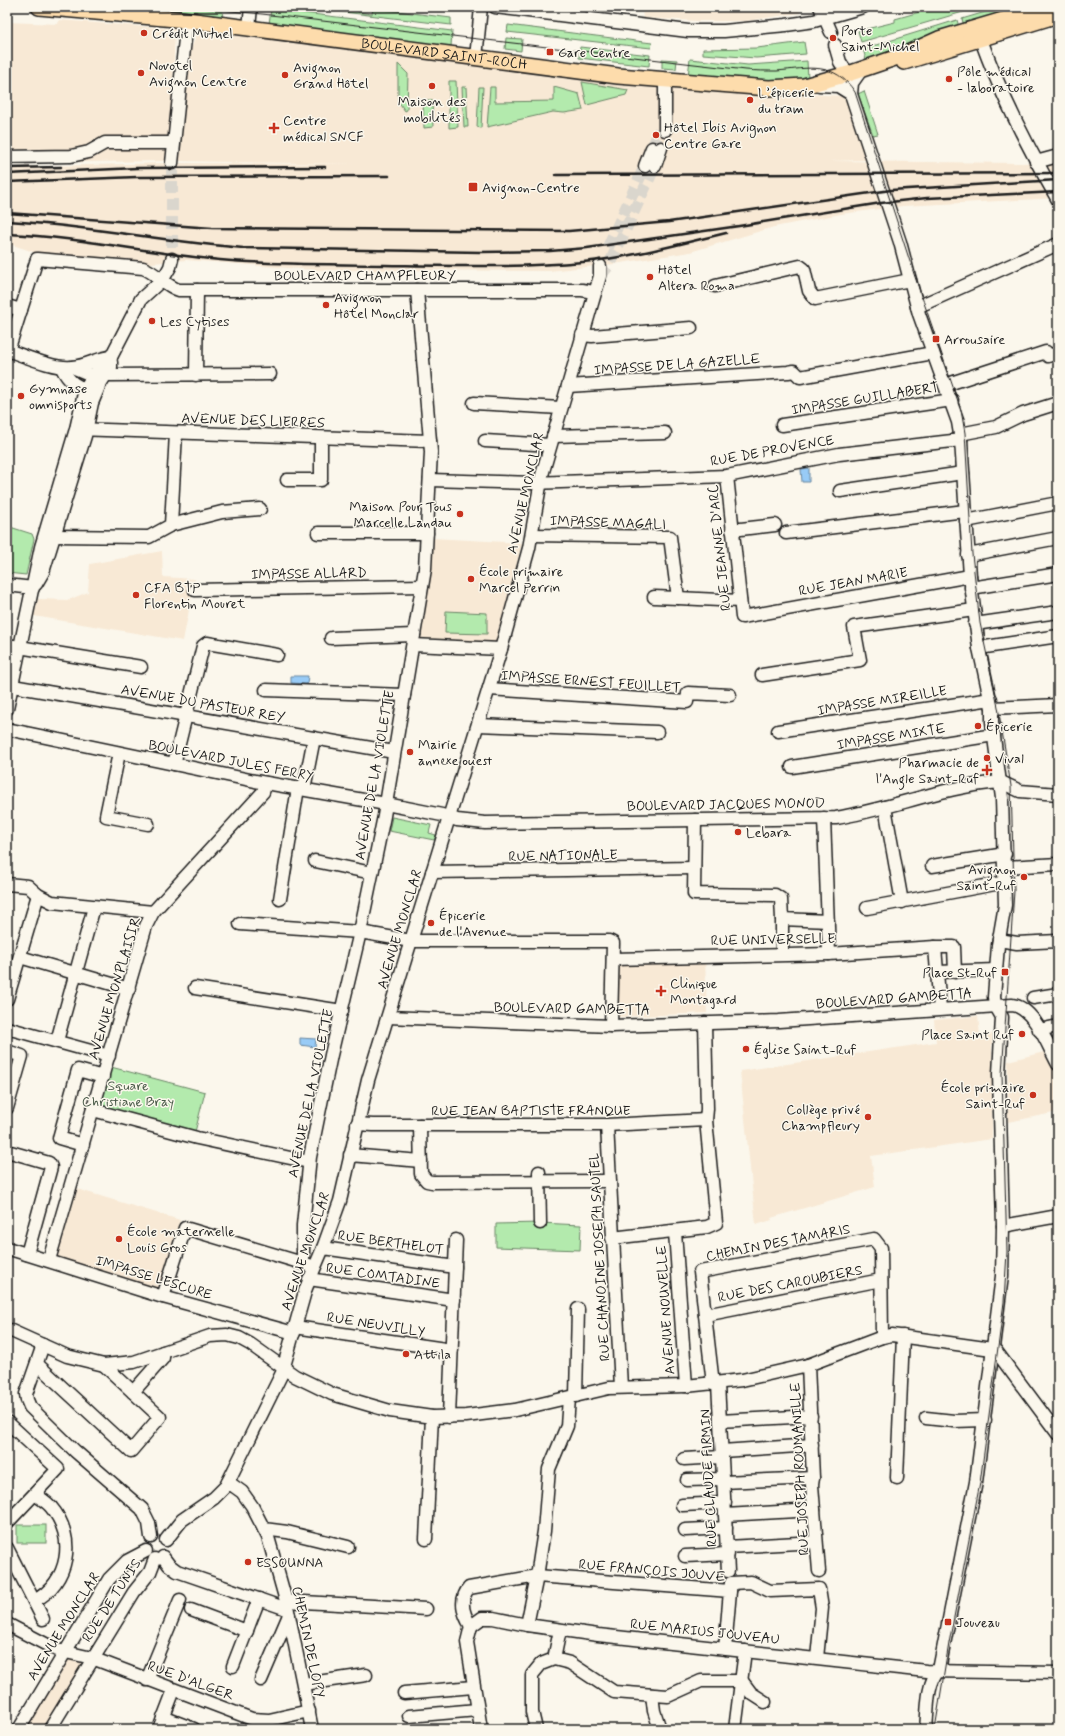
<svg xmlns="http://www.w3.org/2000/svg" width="1065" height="1736" viewBox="0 0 1065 1736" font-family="Mynerve,sans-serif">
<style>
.built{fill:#f8e9d5}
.green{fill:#b3eaad;stroke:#688364}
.water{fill:#98cbf6;stroke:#66859f}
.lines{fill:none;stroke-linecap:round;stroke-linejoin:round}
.minor-tunnel{stroke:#dad6cd;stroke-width:12;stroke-dasharray:12 6;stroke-linecap:butt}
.minor-casing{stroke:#1c1c1c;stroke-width:15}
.major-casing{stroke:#1c1c1c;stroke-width:18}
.minor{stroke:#fbf7ec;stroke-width:12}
.major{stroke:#fddcac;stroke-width:15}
.tram{stroke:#1c1c1c;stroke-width:1}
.rail{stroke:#1c1c1c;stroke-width:2.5}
.poi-dot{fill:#c8321e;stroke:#fbf7ec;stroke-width:1.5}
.labels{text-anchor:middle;stroke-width:3;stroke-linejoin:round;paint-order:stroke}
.poi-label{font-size:14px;fill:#1c1c1c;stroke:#fbf7ec;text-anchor:start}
.street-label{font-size:14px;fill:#1c1c1c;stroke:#fbf7ec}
.park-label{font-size:14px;fill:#495a48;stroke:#fbf7ec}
</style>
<rect width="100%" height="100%" fill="#fbf7ec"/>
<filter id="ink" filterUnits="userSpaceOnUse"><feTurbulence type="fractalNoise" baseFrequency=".025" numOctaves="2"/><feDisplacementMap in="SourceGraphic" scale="8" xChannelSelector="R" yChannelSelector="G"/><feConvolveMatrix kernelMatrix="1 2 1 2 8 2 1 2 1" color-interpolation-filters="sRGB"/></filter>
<g filter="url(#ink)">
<g class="built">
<path d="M608 7H798L800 13 746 21H698L643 18 642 9Z"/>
<path d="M59 20 175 29 170 161 7 163V22L58 24Z"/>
<path d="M198 30 631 84 692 89 845 96 867 160 828 161 1022 163 1058 161V198L903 206 841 214 774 227 690 252 614 264 549 271 315 270 186 260 96 268 60 261 7 243V167L169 163 357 164 178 161 189 55Z"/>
<path d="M432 538 522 543 496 644 419 641Z"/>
<path d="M162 551 163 577 195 579 183 641 34 616 38 599 68 600 88 592 90 564Z"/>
<path d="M705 958 707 1013 615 1017V963Z"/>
<path d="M978 1016 980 1035 992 1034V1139L871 1156 875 1187 771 1218 772 1220 756 1225 740 1071 936 1042 934 1020Z"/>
<path d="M1044 1052 1058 1077V1112L1008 1122V1061Z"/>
<path d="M77 1189 180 1220 161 1284 155 1288 57 1257Z"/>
<path d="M66 1658 84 1663 44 1729H23Z"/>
</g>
<g class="green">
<path d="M88 7H223L222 19Z"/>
<path d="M302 7H358V12L372 14 373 8 451 18V25Z"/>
<path d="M937 7H980L861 42 858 31 895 22V19Z"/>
<path d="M1002 7H1030L964 26 962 19Z"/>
<path d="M271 9 452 31 451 47 269 24Z"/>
<path d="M957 20 959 27 867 63 863 49Z"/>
<path d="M508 25 652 43 651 48 507 32Z"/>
<path d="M506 38 522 39 521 51 505 49Z"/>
<path d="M804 42 806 54 756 58 703 54V49L757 48Z"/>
<path d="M580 47 650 55 649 66 579 58Z"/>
<path d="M662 59 677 60 676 69 662 68Z"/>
<path d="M690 59 748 65 807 61 808 78 768 82 688 76Z"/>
<path d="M398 64 408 74 407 110 405 111 398 101Z"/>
<path d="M449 81H456L458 127 449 128Z"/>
<path d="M582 82 628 90 626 95 587 105Z"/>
<path d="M462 87H466L468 127H464Z"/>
<path d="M479 87H483L481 128 477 127Z"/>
<path d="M490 87H495V102L554 101V87L579 94 583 110 564 113 553 112 487 127Z"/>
<path d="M864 91 878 134 873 135 858 94Z"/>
<path d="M423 100H432L433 127 424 128Z"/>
<path d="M7 526 32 534 34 539 26 575 7 573Z"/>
<path d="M446 611 487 613V634L445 633Z"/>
<path d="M392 817 431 825 429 833 436 835 434 840 389 831Z"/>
<path d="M111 1067 205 1092 195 1132 100 1108Z"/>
<path d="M540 1223 581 1225 580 1250 496 1247V1224Z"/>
<rect x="17" y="1525" width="29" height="18"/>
</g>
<g class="water">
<path d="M809 468V482H802L801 469Z"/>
<path d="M291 676H308L307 684 291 683Z"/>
<path d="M300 1038 316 1039 315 1047 300 1045Z"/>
</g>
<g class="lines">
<g class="minor-tunnel">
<path d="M652 148 660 130"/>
<path d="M172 163V259"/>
<path d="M608 247 645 166"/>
<path d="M600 276 609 265 655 166"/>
</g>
<defs>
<g id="minor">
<path d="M495 7 688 31H724L786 25 814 21 863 7"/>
<path d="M820 7 831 32"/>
<path d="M249 28 251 7"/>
<path d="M978 31C998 90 1027 146 1058 200"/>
<path d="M835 45 840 62 848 74"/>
<path d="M476 58 481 7"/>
<path d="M862 69 852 83 851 94 900 242 919 314 958 422 961 440 970 576 979 648 992 708V722L1002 798 1005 905 998 945 994 997 995 1005 1002 1017 999 1074 1003 1226 1002 1276 976 1482 939 1670"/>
<path d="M819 85 838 86 851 94"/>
<path d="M665 130V80"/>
<path d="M7 157 71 156 89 152 105 143H173"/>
<path d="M1036 162 1058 156"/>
<path d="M172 163 187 20"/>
<path d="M645 166 652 148"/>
<path d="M655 166 661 148"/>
<path d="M715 286 800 266 804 269 809 291 815 299 910 280"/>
<path d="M7 306 21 310"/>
<path d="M917 307 1058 244"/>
<path d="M582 335 592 336 691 328"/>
<path d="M7 350C25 356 54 369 72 367 86 366 98 358 111 357"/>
<path d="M8 351 37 259 143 268C157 273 165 286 179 290H582L594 292"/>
<path d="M72 367 89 374 111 375 270 374"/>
<path d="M62 368C67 379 78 391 91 387"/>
<path d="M196 375 197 290"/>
<path d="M945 385 1046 352 1048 356 1058 353"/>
<path d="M568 386 788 372 794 371 800 377 933 353"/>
<path d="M474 403 561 408"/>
<path d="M782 425 952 400"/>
<path d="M76 429 430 441"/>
<path d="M960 434 996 427 1023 414 1058 403"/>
<path d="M553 436 665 433"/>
<path d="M485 441 550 445"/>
<path d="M727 476 742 617 970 576"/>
<path d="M287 480H321V438"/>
<path d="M430 480 533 483 727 476 839 454 961 440"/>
<path d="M840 491 963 473"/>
<path d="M966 521 1058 503"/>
<path d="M171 525 222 512 260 509"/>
<path d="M732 530 775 525"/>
<path d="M318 533H427"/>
<path d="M786 533 965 511"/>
<path d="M532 535 670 537 678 598 740 601"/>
<path d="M54 536 149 537 171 525 176 433"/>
<path d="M968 555 1058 538"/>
<path d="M36 584 43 572 85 436 92 403 100 384 111 367V362"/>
<path d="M7 585 33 588"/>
<path d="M971 588 1058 574"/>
<path d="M195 590 422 586"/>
<path d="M654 597 678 598"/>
<path d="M975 624 1058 612"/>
<path d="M331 638 414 635"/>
<path d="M7 645 141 667"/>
<path d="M413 645 501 649"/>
<path d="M979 648 1058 636"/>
<path d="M762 675 860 660 854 627 974 610"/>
<path d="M7 685 394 752"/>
<path d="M489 689 687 702 688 693 730 695"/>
<path d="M266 690 404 695"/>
<path d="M992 708 1058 705"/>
<path d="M7 709 41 547 76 429 85 389 92 377 111 357 141 299 163 279 170 267 172 259"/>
<path d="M478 725 657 732"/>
<path d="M7 729 255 781 386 804 442 815 457 820 485 823 836 818C891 809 945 786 1001 782"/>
<path d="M778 731 991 699"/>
<path d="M119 753 106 816 148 824"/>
<path d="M174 764 203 646 207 643 277 655"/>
<path d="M792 767 994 735"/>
<path d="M1001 782 1020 791 1058 794"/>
<path d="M304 789 314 738"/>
<path d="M885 807 902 902"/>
<path d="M824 818 829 954"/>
<path d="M695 820 694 894 775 895 781 899 782 919 828 921"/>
<path d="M315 861 372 873"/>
<path d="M932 866 1005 854"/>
<path d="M1005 867 1058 864"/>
<path d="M432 872 694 868"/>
<path d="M7 884 28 886 38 895 52 902 153 912"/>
<path d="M280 899 298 788"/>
<path d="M867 908 1006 882"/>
<path d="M782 919V954"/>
<path d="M240 924 360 932 411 941H609L613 943 611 1026"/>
<path d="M999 940 1017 943 1058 941"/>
<path d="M20 957 129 989"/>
<path d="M613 959 829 954 935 947"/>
<path d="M937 972 935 947H954L955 972"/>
<path d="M195 988 342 1011"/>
<path d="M1033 998 1058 994"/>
<path d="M7 999 38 895"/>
<path d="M940 1009 937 972 996 970"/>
<path d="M388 1017 611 1026 779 1021 1012 1005C1034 1007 1048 1046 1058 1064"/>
<path d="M7 1028 109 1056"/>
<path d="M1039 1030 1058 1026"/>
<path d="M57 1041 94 907"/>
<path d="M7 1051 22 1056 7 1108"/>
<path d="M93 1110 197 1138 309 1162"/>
<path d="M357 1124 373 1125H607L706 1120"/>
<path d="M420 1125 421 1174 427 1181 432 1182 609 1181"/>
<path d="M607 1125 621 1387"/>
<path d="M83 1145 59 1138 78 1070 103 1077"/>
<path d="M7 1151 49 1163 51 1167 27 1254"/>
<path d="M350 1155 421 1161"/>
<path d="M539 1172 540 1223"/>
<path d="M1003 1226 1058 1216"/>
<path d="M675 1232 686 1386"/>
<path d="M612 1238 707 1227 716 1223 706 1120 707 1109 705 1023"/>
<path d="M7 1248 163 1297 294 1333"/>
<path d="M323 1248 455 1267"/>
<path d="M49 1260 146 926 153 912 263 792 266 783"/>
<path d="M303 1262V1225L310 1157 331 1055 360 932 384 816 425 569 431 452 417 290"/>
<path d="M309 1279 454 1300"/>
<path d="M163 1297 185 1228 309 1265"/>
<path d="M705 1315 881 1280"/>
<path d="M295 1327 452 1350"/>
<path d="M7 1329 67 1356 104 1365 134 1362 210 1336 227 1335 239 1338 250 1344 295 1376 332 1394 390 1411 432 1417 466 1416 515 1410 609 1388 686 1386 742 1380 808 1365 882 1337 892 1335 992 1349 996 1351 1058 1434"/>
<path d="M43 1345 26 1394 27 1400 30 1407 75 1451 142 1509 149 1523 151 1537"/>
<path d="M37 1364 131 1451 160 1417 133 1392 163 1358V1352"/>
<path d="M104 1365 133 1392"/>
<path d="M808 1365 813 1478 812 1485 819 1571"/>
<path d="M713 1384 700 1272 874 1239 881 1248 882 1337"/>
<path d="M718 1384 728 1571"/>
<path d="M576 1396 578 1309"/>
<path d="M449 1417 456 1240"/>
<path d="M926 1418 954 1421 985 1420"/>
<path d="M720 1421 811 1416"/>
<path d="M7 1422 58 1469 7 1523"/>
<path d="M722 1451 812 1445"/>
<path d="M684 1459 722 1457"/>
<path d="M897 1478 903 1336"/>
<path d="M687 1480 723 1479"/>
<path d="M228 1482 242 1492 252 1506 268 1537 286 1601 312 1729"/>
<path d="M723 1482 813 1478"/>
<path d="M682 1505 725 1503"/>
<path d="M725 1515 814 1510"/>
<path d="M264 1529 287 1532 348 1547"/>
<path d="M685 1530 726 1528"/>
<path d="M426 1539 432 1417"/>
<path d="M166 1540 182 1520 214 1498 226 1486 282 1373 306 1288 323 1248 340 1201 368 1080 501 649 529 548 542 475 600 276V266"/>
<path d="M727 1547 816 1542"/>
<path d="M7 1548 43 1619"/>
<path d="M685 1556 728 1554"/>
<path d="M163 1557 169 1565 177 1571 287 1609"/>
<path d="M730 1591 731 1583 751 1582 770 1591 819 1589 822 1608 817 1658"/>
<path d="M34 1601C69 1583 77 1537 51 1507 47 1502 40 1498 35 1494"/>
<path d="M286 1601 426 1609"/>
<path d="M191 1610 247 1631"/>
<path d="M7 1624 57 1650 92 1658 252 1719 269 1720 309 1711"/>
<path d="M527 1625 537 1576 544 1531 549 1469 567 1426 569 1398"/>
<path d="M471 1626 482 1618H493L527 1625 598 1635 926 1671 1058 1673"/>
<path d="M471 1626C463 1614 459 1599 469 1588L537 1576 730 1591 725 1649"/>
<path d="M471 1626 467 1642 481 1729"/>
<path d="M554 1659 570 1663 614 1692 668 1696 701 1681H742L751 1693 765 1702"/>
<path d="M233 1666 259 1599"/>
<path d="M147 1680 180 1600"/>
<path d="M261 1680 289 1615"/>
<path d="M304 1684 366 1675"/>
<path d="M404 1693 473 1687"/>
<path d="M652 1695 654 1711 660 1729"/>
<path d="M409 1716 477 1710"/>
<path d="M163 1717 194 1729"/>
<path d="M19 1729 109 1579 127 1561 146 1551"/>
<path d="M50 1729 134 1592 150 1572 155 1559"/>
<path d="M159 1729 174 1690"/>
<path d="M536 1729 532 1712V1675L541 1664 554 1659 560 1630"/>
<path d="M735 1729 745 1651"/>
<path d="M926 1729C928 1711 926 1684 939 1670"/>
</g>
<g id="major">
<path id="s1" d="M39 7 187 20 618 76 769 88 804 86 848 74 901 56 939 39 1047 7"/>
<path d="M904 62 1058 15"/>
</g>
</defs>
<use href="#minor" class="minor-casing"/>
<use href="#major" class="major-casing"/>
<use href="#minor" class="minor"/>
<use href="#major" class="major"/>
<g class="tram">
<path d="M139 7 197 12"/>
<path d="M190 7 262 14 746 70C756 71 767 71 777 71 809 68 834 61 855 92L914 274 961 410 965 433 972 554 980 623 998 707 1011 786 1014 891 1002 1074 1007 1252 1004 1302 980 1483 949 1643 935 1729"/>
</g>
<g class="rail">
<path d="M7 168 61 167"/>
<path d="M7 174 137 168 325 167"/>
<path d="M556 175 1058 173"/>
<path d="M7 182 137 177 389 176"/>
<path d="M7 213 212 228 569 231 669 222 891 190 1058 180"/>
<path d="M7 221C86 225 164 242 243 248L481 252 550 251 587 248 739 226 881 203 927 198 1058 192"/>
<path d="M7 234C79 237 149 253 220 260 274 265 329 264 384 265 450 266 517 268 583 262 632 257 679 244 726 233"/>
</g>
</g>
</g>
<g class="poi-dot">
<circle cx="144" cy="33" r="4"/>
<circle cx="833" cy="38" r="4"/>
<rect x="546" y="48" width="8" height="8" rx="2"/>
<circle cx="141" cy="73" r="4"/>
<circle cx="285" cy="75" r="4"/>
<circle cx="949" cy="79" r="4"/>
<circle cx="432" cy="86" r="4"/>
<circle cx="750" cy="100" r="4"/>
<path d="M272 122h4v4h4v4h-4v4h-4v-4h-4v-4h4z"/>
<circle cx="656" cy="135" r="4"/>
<rect x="468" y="182" width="10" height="10" rx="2"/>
<circle cx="650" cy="277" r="4"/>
<circle cx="326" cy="305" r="4"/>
<circle cx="152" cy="321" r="4"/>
<rect x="932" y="335" width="8" height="8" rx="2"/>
<circle cx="21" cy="396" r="4"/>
<circle cx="460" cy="514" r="4"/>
<circle cx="471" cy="579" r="4"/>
<circle cx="136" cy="595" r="4"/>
<circle cx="978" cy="726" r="4"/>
<circle cx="410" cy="752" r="4"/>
<circle cx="987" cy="758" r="4"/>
<path d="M985 764h4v4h4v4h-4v4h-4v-4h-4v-4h4z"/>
<circle cx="738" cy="832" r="4"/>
<circle cx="1024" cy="877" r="4"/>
<circle cx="431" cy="923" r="4"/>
<rect x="1001" y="968" width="8" height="8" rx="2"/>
<path d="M659 985h4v4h4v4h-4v4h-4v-4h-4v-4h4z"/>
<circle cx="1022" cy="1034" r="4"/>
<circle cx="746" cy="1049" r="4"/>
<circle cx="1033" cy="1095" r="4"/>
<circle cx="868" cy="1117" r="4"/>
<circle cx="119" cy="1239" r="4"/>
<circle cx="406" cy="1354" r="4"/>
<circle cx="248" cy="1562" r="4"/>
<rect x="944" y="1618" width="8" height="8" rx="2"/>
</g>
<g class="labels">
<g class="poi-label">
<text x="841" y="35">Porte<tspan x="841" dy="16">Saint-Michel</tspan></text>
<text x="152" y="38">Crédit Mutuel</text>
<text x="558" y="57">Gare Centre</text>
<text x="149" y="70">Novotel<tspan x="149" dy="16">Avignon Centre</tspan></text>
<text x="293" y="72">Avignon<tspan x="293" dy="16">Grand Hôtel</tspan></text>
<text x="957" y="76">Pôle médical<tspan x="957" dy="16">- laboratoire</tspan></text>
<text x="758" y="97">L’épicerie<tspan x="758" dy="16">du tram</tspan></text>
<text x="432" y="106" text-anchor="middle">Maison des<tspan x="432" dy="16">mobilités</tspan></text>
<text x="283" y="125">Centre<tspan x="283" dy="16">médical SNCF</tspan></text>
<text x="664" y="132">Hôtel Ibis Avignon<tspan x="664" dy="16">Centre Gare</tspan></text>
<text x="482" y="192">Avignon-Centre</text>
<text x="658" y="274">Hôtel<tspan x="658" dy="16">Altera Roma</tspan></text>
<text x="334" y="302">Avignon<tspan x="334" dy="16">Hôtel Monclar</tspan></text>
<text x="160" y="326">Les Cytises</text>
<text x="944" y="344">Arrousaire</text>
<text x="29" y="393">Gymnase<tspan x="29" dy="16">omnisports</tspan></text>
<text x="452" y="511" text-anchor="end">Maison Pour Tous<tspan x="452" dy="16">Marcelle Landau</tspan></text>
<text x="479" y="576">École primaire<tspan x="479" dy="16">Marcel Perrin</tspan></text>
<text x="144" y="592">CFA BTP<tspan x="144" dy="16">Florentin Mouret</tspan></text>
<text x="986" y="731">Épicerie</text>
<text x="418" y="749">Mairie<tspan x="418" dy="16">annexe ouest</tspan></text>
<text x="995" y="763">Vival</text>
<text x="979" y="767" text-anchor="end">Pharmacie de<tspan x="979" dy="16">l'Angle Saint-Ruf</tspan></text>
<text x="746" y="837">Lebara</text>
<text x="1016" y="874" text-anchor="end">Avignon<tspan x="1016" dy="16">Saint-Ruf</tspan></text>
<text x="439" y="920">Épicerie<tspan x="439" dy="16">de l'Avenue</tspan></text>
<text x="997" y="977" text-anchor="end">Place St-Ruf</text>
<text x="670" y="988">Clinique<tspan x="670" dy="16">Montagard</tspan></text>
<text x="1014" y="1039" text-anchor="end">Place Saint Ruf</text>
<text x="754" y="1054">Église Saint-Ruf</text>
<text x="1025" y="1092" text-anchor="end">École primaire<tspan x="1025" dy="16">Saint-Ruf</tspan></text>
<text x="860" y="1114" text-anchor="end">Collège privé<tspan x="860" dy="16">Champfleury</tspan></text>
<text x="127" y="1236">École maternelle<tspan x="127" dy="16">Louis Gros</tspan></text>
<text x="414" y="1359">Attila</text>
<text x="256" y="1567">ESSOUNNA</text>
<text x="956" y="1627">Jouveau</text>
</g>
<g class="street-label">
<text dy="5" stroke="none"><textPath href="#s1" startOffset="408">BOULEVARD SAINT-ROCH</textPath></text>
<text x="365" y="280">BOULEVARD CHAMPFLEURY</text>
<text transform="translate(677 364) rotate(-4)" y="5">IMPASSE DE LA GAZELLE</text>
<text transform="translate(865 398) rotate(-9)" y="5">IMPASSE GUILLABERT</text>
<text transform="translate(253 420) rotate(2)" y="5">AVENUE DES LIERRES</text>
<text transform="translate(772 450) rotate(-10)" y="5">RUE DE PROVENCE</text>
<text transform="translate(525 493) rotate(-77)" y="5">AVENUE MONCLAR</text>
<text transform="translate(608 522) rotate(2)" y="5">IMPASSE MAGALI</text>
<text transform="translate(719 548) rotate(-96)" y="5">RUE JEANNE D'ARC</text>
<text transform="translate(309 573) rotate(-1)" y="5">IMPASSE ALLARD</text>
<text transform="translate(853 581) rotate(-10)" y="5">RUE JEAN MARIE</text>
<text transform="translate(591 681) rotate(4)" y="5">IMPASSE ERNEST FEUILLET</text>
<text transform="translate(882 700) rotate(-9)" y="5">IMPASSE MIREILLE</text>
<text transform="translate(203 703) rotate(10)" y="5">AVENUE DU PASTEUR REY</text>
<text transform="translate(891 736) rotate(-9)" y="5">IMPASSE MIXTE</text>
<text transform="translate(231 760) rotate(11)" y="5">BOULEVARD JULES FERRY</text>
<text transform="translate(374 775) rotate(-80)" y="5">AVENUE DE LA VIOLETTE</text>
<text transform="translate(726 804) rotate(-1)" y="5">BOULEVARD JACQUES MONOD</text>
<text transform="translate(563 855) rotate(-1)" y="5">RUE NATIONALE</text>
<text transform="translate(399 929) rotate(-73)" y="5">AVENUE MONCLAR</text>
<text transform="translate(773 939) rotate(-1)" y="5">RUE UNIVERSELLE</text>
<text transform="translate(114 988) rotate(-73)" y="5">AVENUE MONPLAISIR</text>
<text transform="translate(894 998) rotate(-4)" y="5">BOULEVARD GAMBETTA</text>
<text transform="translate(572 1008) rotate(1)" y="5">BOULEVARD GAMBETTA</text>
<text transform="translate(310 1093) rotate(-78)" y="5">AVENUE DE LA VIOLETTE</text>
<text x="531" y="1115">RUE JEAN BAPTISTE FRANQUE</text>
<text transform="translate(391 1242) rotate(8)" y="5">RUE BERTHELOT</text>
<text transform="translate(778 1242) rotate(-11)" y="5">CHEMIN DES TAMARIS</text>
<text transform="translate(305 1251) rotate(-71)" y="5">AVENUE MONCLAR</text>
<text transform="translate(599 1257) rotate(-93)" y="5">RUE CHANOINE JOSEPH SAUTEL</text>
<text transform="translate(383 1275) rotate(8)" y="5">RUE COMTADINE</text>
<text transform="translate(154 1277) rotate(17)" y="5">IMPASSE LESCURE</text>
<text transform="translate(790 1283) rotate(-11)" y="5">RUE DES CAROUBIERS</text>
<text transform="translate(665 1310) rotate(-94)" y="5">AVENUE NOUVELLE</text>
<text transform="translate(376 1324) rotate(9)" y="5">RUE NEUVILLY</text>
<text transform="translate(799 1469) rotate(-93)" y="5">RUE JOSEPH ROUMANILLE</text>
<text transform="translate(708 1478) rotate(-93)" y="5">RUE CLAUDE FIRMIN</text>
<text transform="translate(652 1570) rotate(5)" y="5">RUE FRANÇOIS JOUVE</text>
<text transform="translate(111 1600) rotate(-57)" y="5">RUE DE TUNIS</text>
<text transform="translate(63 1626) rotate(-58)" y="5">AVENUE MONCLAR</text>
<text transform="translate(705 1631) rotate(6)" y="5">RUE MARIUS JOUVEAU</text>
<text transform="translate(309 1642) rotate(78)" y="5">CHEMIN DE LOPY</text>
<text transform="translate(191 1680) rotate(20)" y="5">RUE D'ALGER</text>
</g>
<g class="park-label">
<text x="128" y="1090">Square<tspan x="128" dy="16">Christiane Bray</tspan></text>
</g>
</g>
<rect width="1065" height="1736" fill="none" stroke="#fbf7ec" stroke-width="24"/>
<rect x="12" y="12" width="1041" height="1712" fill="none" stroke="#1c1c1c" stroke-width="1.5" filter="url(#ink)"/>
</svg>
